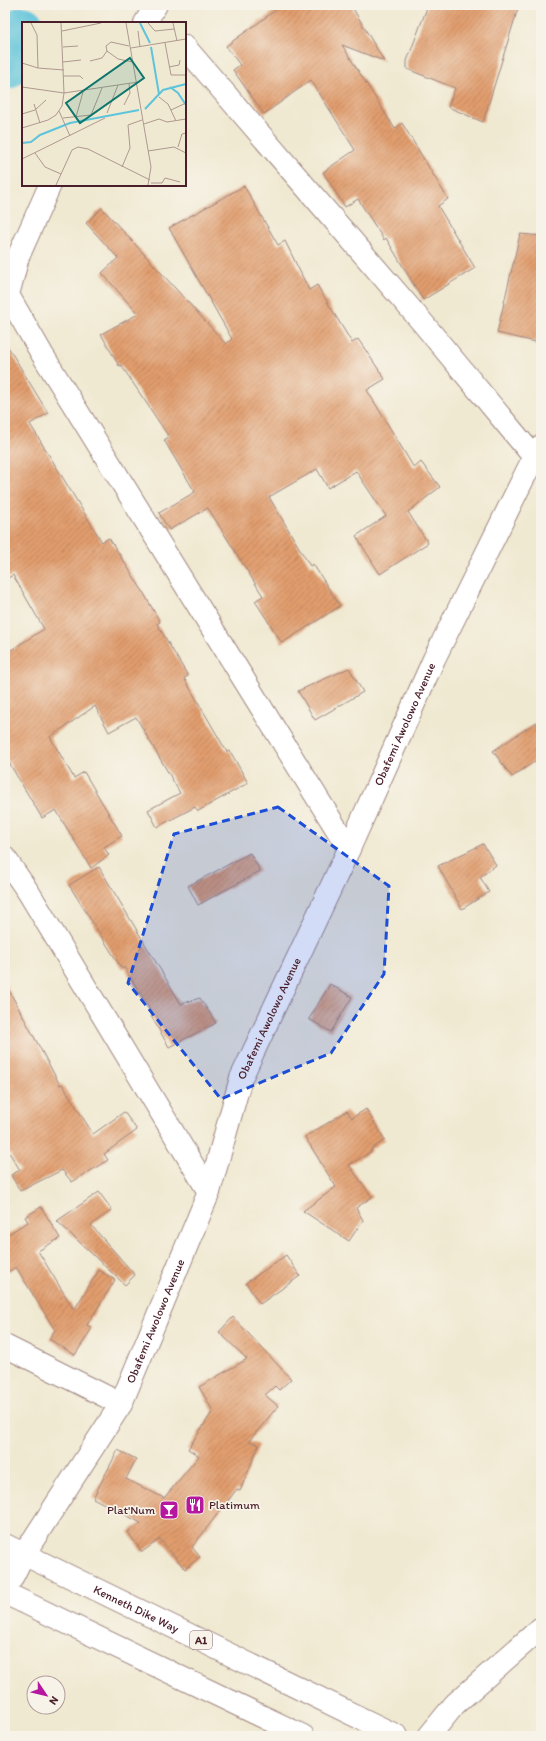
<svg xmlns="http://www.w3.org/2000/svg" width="546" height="1741" viewBox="0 0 546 1741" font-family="Itim,sans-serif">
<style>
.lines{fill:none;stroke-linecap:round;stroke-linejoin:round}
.river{stroke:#5ec4db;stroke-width:44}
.building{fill:url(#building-hatch)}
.minor-casing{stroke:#9d847e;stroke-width:24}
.secondary-casing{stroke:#9d847e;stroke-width:24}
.trunk-casing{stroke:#9d847e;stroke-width:24}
.minor{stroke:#fff;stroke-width:22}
.secondary{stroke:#fff;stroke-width:22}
.trunk{stroke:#fff;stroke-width:22}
.marked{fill:#1d4ed8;fill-opacity:0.2;stroke:#1d4ed8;stroke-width:3;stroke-dasharray:8 5;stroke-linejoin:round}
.labels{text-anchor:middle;stroke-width:3.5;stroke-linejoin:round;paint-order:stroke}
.shield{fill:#f7f3e8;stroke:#7e5f64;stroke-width:1}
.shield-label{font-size:11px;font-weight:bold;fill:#4a1f2b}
.street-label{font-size:12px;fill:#4a1f2b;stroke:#f7f3e8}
.poi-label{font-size:12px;fill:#4a1f2b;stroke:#f7f3e8;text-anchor:start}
.inset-river{fill:none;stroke:#5ec4db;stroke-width:2}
.inset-road{fill:none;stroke:#ae988f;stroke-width:1}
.view{fill:#0f766e;fill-opacity:0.15;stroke:#0f766e;stroke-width:2}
.inset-edge{fill:none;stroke:#4a1f2b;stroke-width:2}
</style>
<defs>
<pattern id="building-hatch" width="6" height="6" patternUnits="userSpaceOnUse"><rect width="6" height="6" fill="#e19d6d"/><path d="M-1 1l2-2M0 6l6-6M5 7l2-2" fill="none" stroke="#b87f5a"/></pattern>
</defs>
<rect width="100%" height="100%" fill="#f7f3e8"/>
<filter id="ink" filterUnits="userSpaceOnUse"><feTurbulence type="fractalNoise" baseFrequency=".025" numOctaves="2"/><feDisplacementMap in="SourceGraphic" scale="8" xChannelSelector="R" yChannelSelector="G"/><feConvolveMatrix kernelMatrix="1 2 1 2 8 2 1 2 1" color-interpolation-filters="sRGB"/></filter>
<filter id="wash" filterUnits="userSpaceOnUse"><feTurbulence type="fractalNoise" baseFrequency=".012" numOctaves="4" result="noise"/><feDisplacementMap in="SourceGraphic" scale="16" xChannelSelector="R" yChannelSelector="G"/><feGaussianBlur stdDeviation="0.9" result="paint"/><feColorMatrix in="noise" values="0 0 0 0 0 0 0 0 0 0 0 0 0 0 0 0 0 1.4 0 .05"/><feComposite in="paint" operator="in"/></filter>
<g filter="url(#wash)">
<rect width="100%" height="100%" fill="#f0e9d2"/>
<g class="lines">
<path class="river" d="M5 68 23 28"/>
</g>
<g id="blocks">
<g class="building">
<path d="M283 5H351L384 61 342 45 395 129 402 123 448 199 438 206 475 268 423 300 386 238 384 240 358 199 345 207 323 172 355 150 311 80 264 114 233 70 240 65 226 46Z"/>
<path d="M428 5H519L483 122 448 107 455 88 407 69V61Z"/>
<path d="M244 186 278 245 285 241 309 290 317 285 352 343 358 339 385 379 367 390 414 468 421 462 440 487 408 512 428 543 380 574 356 536 386 516 356 471 328 488 317 469 269 497 310 566 313 564 340 606 282 643 255 601 263 596 208 508 169 530 159 513 195 492 164 440 169 437 121 365 119 366 101 334 138 314 102 273 118 258 86 223 102 208 226 344 232 339 169 228Z"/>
<path d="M520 234 541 236V319L536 342 497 333Z"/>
<path d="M5 342 48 413 30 424 102 542 109 538 142 590 160 622 157 624 188 676 184 678 227 752 230 751 248 783 198 811 195 807 157 827 148 810 180 793 136 717 109 732 95 706 50 737 74 778 84 772 122 836 104 847 109 855 91 868 56 810 42 818 5 756V654L44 629 13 575 5 580Z"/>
<path d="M349 668 363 692 315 720 298 691Z"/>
<path d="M541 719V757L512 777 493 751Z"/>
<path d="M483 844 496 865 480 877 489 892 462 909 438 866Z"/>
<path d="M250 853 260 871 198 905 188 886Z"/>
<path d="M99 867 181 1004 200 998 216 1023 169 1047 151 1016 153 1015 124 967 122 969 69 885Z"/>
<path d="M5 983 60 1085 62 1084 93 1134 124 1112 137 1130 104 1154 108 1160 72 1182 62 1170 20 1191 11 1175 20 1170 5 1146Z"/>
<path d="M330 984 352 997 331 1032 309 1019Z"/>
<path d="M366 1109 385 1140 371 1149 372 1151 349 1165 372 1197 356 1208 363 1220 349 1241 303 1211 336 1187 305 1137 347 1111 352 1118Z"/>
<path d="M99 1192 112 1210 91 1225 135 1275 125 1285 57 1221Z"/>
<path d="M41 1207 60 1238 38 1251 74 1310 99 1270 115 1280 87 1325 92 1328 75 1355 49 1339 55 1330 16 1267 5 1274V1236L28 1222 25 1217Z"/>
<path d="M286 1255 300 1276 260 1304 246 1283Z"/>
<path d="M233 1317 291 1379 279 1390 275 1386 265 1395 278 1406 249 1441 259 1445 240 1491 237 1489 192 1547 200 1557 185 1569 160 1539 142 1552 128 1532 141 1523 93 1498 118 1450 136 1459 126 1479 164 1498 199 1456 188 1449 213 1411 199 1387 247 1359 219 1332Z"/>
</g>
</g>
</g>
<g filter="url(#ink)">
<use href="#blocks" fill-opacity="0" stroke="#9d847e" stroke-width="1"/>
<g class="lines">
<defs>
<g id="minor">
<path d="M145 23 156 5"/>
<path d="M185 47 422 322 534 457"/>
<path d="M50 185 18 257 8 295 42 354 349 849"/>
<path d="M5 858 29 893 209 1192"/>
<path d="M5 1346 121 1404"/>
<path d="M429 1736 455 1704 541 1628"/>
</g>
<g id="secondary">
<path id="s1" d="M5 1591 24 1554 121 1404 209 1192 241 1078 349 849 434 659 534 457 541 446"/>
</g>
<g id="trunk">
<path id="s2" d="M5 1545 397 1736"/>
<path d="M5 1593 303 1736"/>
</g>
</defs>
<use href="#minor" class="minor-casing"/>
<use href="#secondary" class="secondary-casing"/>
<use href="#trunk" class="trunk-casing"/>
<use href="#minor" class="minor"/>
<use href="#secondary" class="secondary"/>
<use href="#trunk" class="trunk"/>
</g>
</g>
<path class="marked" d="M278 807 389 886 384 974 331 1053 221 1099 128 983 174 834Z"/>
<defs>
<symbol id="restaurant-square" viewBox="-11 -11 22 22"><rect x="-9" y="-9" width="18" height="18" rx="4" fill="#b5179e" stroke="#f7f3e8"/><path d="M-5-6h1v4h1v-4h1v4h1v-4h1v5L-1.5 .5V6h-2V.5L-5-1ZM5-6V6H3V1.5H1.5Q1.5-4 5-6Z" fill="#fff"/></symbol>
<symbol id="bar-square" viewBox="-11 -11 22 22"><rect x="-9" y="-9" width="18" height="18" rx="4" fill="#b5179e" stroke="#f7f3e8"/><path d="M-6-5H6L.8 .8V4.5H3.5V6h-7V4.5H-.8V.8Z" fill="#fff"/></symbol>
</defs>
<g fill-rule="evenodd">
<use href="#restaurant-square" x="184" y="1494" width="22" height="22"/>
<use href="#bar-square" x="158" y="1499" width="22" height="22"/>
</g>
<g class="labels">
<rect class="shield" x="190" y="1631" width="22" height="18" rx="3"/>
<g class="shield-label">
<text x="201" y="1644">A1</text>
</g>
<g class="street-label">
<text dy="4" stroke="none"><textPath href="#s1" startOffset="958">Obafemi Awolowo Avenue</textPath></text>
<text dy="4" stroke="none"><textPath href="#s1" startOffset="634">Obafemi Awolowo Avenue</textPath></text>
<text dy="4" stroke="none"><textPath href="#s1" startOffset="310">Obafemi Awolowo Avenue</textPath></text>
<text dy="4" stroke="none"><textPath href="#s2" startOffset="146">Kenneth Dike Way</textPath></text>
</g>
<g class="poi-label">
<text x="209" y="1509">Platimum</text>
<text x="155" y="1514" text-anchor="end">Plat'Num</text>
</g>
</g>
<g transform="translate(22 22)">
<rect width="164" height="164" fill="#f0e9d2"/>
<path class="inset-river" d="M118 1 128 21M129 25 137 72M148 65 156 71 164 83M123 87 141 68 164 62M0 121 9 120 18 113 48 101 117 88"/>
<path class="inset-road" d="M9 1 15 13 16 46M104 1 129 145 126 163M126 1 133 9 152 7M151 1 155 19M40 9 79 1M116 9 118 25M143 21 149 53H164M41 25 56 24M109 26 164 17M85 29 96 37 111 40M68 39 80 36 85 29 84 24 89 20 107 24M41 40 59 38M0 41 16 46 42 48M147 45 157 43 158 38M41 54H58L61 57M0 65 42 71 116 60M137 75 146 82 154 99M12 82 18 101M102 83 108 71 107 61M149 88 164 81M37 89 48 114M85 91 96 63M0 92 13 88 24 78M54 95 61 70M41 96 69 93 80 66M122 102 137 97 145 100 164 97M0 106 26 98 34 93 40 84 42 71 39 1M156 125 160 112 164 111M126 129 152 125 164 131M13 131 23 145 39 152M0 137 83 96M100 145 108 126 106 103 120 98M129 161H140L143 156 158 160M34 163 50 128 56 125 66 127 128 158"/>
<path class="view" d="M108 36 122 56 58 101 44 81Z"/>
<rect width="164" height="164" class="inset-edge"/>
</g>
<rect width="546" height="1741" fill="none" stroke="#f7f3e8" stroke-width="20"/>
<g transform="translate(46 1695) rotate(125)"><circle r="19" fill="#f7f3e8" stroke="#b29e9c"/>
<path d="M0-3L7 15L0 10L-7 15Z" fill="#b5179e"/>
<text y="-6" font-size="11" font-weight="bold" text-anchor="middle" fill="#4a1f2b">N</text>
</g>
</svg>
